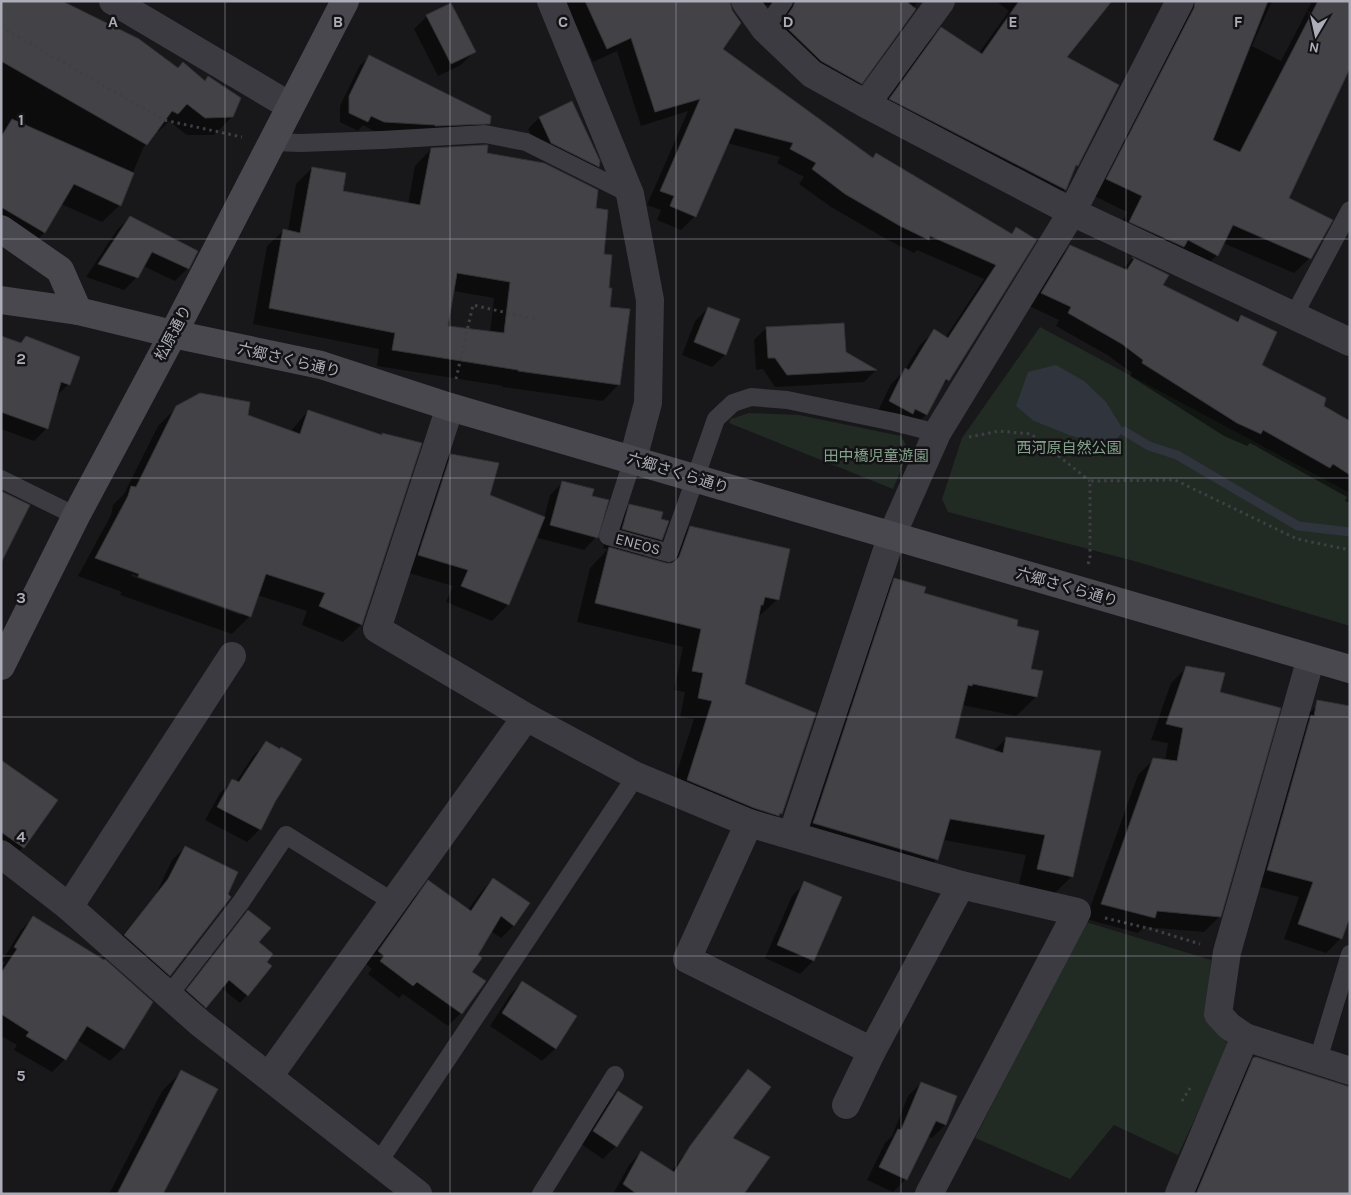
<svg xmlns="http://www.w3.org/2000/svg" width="1351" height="1195" viewBox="0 0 1351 1195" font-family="Karla,'Noto Sans JP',sans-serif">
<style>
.green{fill:#222a24}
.water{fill:#2f343d}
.shadow{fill:#0007;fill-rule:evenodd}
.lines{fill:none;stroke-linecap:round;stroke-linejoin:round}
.stream{stroke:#2f343d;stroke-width:9}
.building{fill:#434247;stroke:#333236;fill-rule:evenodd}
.path{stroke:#3f4045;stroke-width:3;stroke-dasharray:2.5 4;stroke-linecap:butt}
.lane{stroke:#3b3b41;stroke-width:18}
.street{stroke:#3b3b41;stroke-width:28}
.secondary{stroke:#48484e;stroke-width:28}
.grid{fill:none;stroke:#acadb8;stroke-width:1;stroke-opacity:0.55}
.labels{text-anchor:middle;stroke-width:5;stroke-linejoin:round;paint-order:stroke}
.street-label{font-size:15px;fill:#acadb8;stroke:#131315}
.park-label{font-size:15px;fill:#84a28b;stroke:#131315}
.grid-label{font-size:16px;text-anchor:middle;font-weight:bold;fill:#acadb8;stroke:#131315;stroke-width:5;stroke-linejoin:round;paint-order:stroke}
</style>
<rect width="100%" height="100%" fill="#18181a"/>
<g class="green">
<path d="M1040 327 1350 493V626L1134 561 948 512 942 499 962 438Z"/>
<path d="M749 413 799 415 901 436 909 451 893 489 729 423 731 419Z"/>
<path d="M1086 922 1211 960 1206 1012 1229 1046 1178 1155 1114 1125 1070 1179 975 1138Z"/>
</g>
<path class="water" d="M1056 365 1084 381 1106 402 1124 431 1109 447 1069 435 1034 421 1016 406 1028 372Z"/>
<g class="shadow">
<path d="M1 1 178 70 204 82 208 78 232 117 214 135H187L169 121 159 131 156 130 143 148 120 205 102 222 61 204 44 233 27 250 1 235Z"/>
<path d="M565 1H714L722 49 872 159 876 155 1010 235 1017 228 948 380 938 390 926 415 912 428 876 415 891 384 904 371 920 345 934 331 945 338 984 279 917 250 914 253 886 239 831 207 799 184 804 177 777 163 780 157 727 143 695 216 681 230 657 220 661 210 647 205 688 111 641 126 617 51 593 62Z"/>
<path d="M738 1H918L861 83 847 97 769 38 776 6 767 5 753 19Z"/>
<path d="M996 1H1107L1065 57 1077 165 1072 170 1064 190 1051 203 876 113 928 42 942 28 979 53 1009 11Z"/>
<path d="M1179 1H1272L1252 46 1281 61 1312 1H1350L1287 198 1310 258 1294 273 1223 243 1217 255 1201 271 1115 237 1127 212 1092 195Z"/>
<path d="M427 16 474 52 461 65 438 76 414 29Z"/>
<path d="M369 57 489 124 480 133H427L374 131 363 125 358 131 340 122V106L360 65Z"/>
<path d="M539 118 598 166 587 177 540 154 528 129Z"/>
<path d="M431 149 486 154 595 209 608 289 609 308 619 384 603 401 502 387 503 386 377 366 379 349 253 324 267 246 284 230 288 231 296 184 312 168 341 192 408 204 415 166ZM453 291 494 298 490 333 446 327Z"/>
<path d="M130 217 188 268 175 281 143 266 137 277 124 290 86 277 117 230Z"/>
<path d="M1070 246 1122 269 1132 259 1167 275 1161 286 1235 322 1241 316 1260 365 1322 407 1350 422V503L1345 501 1347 497 1250 443 1247 446 1224 436 1130 376 1132 373 1109 356 1056 326 1059 320 1029 306 1058 259Z"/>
<path d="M708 308 725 355 712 367 682 355 695 321Z"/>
<path d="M766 328 845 353 875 371 864 382 775 387 763 369 756 370 754 340Z"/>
<path d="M26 337 69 384 55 397 47 428 34 441 1 429V338L20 344Z"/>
<path d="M177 407 247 416 290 432 308 411 381 436 420 444 361 625 343 642 302 625 307 611 257 595 250 616 232 634 120 595 122 592 78 576 111 515 113 505 124 494 158 426ZM132 574 241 612V615L131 576Z"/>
<path d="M452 455 488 495 544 518 550 495 563 482 591 497 596 537 584 550 538 538 540 530H539L508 605 492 621 446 602 453 586 402 571 435 471Z"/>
<path d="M630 506 660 520 661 539 643 558 665 564 671 546 690 527 778 599 757 618 744 684 781 813 762 832 668 799 694 719 680 717 685 692 674 690 683 647 577 622 590 568 608 549 603 548 610 525Z"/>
<path d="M894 580 922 594 1015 627 1030 670 1036 697 1016 716 962 705 953 739 993 751 1006 739 1072 876 1052 896 1018 888 1026 855 943 840 937 859 917 879 794 843 875 599Z"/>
<path d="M1187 667 1218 693 1220 916 1204 932 1144 927 1138 933 1086 919 1138 775 1154 759 1165 761 1168 743 1151 740 1171 683Z"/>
<path d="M1316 706 1350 712V927L1346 926 1341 938 1326 953 1284 939 1299 897 1253 885 1302 721Z"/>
<path d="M266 743 274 801 260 829 247 842 205 820 220 793 233 780 236 782 253 756Z"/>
<path d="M1 761 23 847 4 866 1 864Z"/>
<path d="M185 847 169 975 157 988 112 948 156 894 172 860Z"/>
<path d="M493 879 514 925 501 938 491 931 476 955 470 972 461 1013 448 1026 403 994 399 998 368 974 372 969 366 964 416 895 429 882 468 910 481 892Z"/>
<path d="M805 883 840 898 813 961 800 974 765 958 792 896Z"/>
<path d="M248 912 257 943 247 995 240 1003 221 988 197 1015 179 999 240 920Z"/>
<path d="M34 917 123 1048 110 1061 77 1040 65 1059 52 1072 14 1050 17 1045 1 1036V968L5 962 2 961 21 930Z"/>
<path d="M522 982 575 1016 555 1049 542 1061 490 1026 510 995Z"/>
<path d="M1254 1059 1350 1194H1183L1230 1083Z"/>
<path d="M748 1071 731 1138 742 1194H613L629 1165 641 1152 671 1172 736 1084Z"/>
<path d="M181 1072 162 1194H109L162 1091Z"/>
<path d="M921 1083 945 1125 932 1138 928 1136 906 1179 893 1192 867 1180 885 1143 892 1136 908 1096Z"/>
<path d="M618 1092 616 1146 603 1159 581 1144 605 1105Z"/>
</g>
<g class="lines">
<path class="stream" d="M1124 431 1149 446 1177 455 1298 526 1350 532"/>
</g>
<g class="building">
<path d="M1 1H62L139 39 178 68 183 62 205 81 208 76 241 98 233 117 205 118 187 104 178 114 172 111 147 145 1 61Z"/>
<path d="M585 1H730L732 10 741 23 723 49 873 158 876 153 1012 234 1016 227 1037 240 949 381 946 379 927 415 915 409 913 414 889 401 905 368 909 370 934 329 948 338 996 265 930 236 929 240 900 226 845 194 812 169 816 163 790 149 793 143 735 128 696 217 670 206 674 196 660 191 700 99 655 112 631 38 607 49Z"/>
<path d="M795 1H906L916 9 862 84 821 61 782 23 793 7Z"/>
<path d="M1019 1H1112L1067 57 1119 85 1078 166 1076 165 1066 190 889 99 941 27 982 54Z"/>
<path d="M1195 1H1268L1213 140 1240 152 1318 1H1350V68L1289 198 1333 220 1311 259 1233 225 1218 256 1188 240 1184 247 1129 222 1142 196 1106 179 1194 8Z"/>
<path d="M451 3 476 52 451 64 426 15Z"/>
<path d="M369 55 491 116 490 124 435 126V125L384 122 371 116 368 122 349 113V96Z"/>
<path d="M572 101 600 161 599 167 551 143 539 117Z"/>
<path d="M12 119 134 173 121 206 74 184 45 233 1 207V137Z"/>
<path d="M484 145H488L487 153 544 163 598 190 596 208 608 210 604 254 612 255 609 288H612L610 307 630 309 620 385 518 371V370L392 350 395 333 269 308 283 229 300 233 312 167 346 173 343 191 420 205 431 148ZM457 273 510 282 504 333 448 326Z"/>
<path d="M130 216 198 251 189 269 152 252 138 278 98 264Z"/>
<path d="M1070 245 1127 270 1134 259 1132 257 1169 275 1163 285 1238 322 1241 315 1277 332 1262 365 1326 398 1324 406 1350 421V475L1333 464 1330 468 1263 430 1261 434 1237 423 1142 363 1143 360 1122 344 1068 313 1071 307 1041 293Z"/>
<path d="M708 307 740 319 726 355 694 342Z"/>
<path d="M844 323 846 352 877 370 787 375 775 358H768L766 327Z"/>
<path d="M1 336 21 343 26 336 80 357 70 385 61 382 48 429 1 412Z"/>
<path d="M200 393 250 402 248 415 300 434 308 410 382 435V433L422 443 362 625 319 606 325 593 266 574 251 617 138 577 139 574 95 558 128 496 131 486 136 487 176 406Z"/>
<path d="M451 454 499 463 490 495 545 517 509 605 461 586 468 570 418 555Z"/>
<path d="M562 481 594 489 592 496 609 500 598 538 550 525Z"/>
<path d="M1 491 30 505 1 563Z"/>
<path d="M629 504 663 512 661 519 669 521 662 540 622 529Z"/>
<path d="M690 526 790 549 779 600 765 597 763 605H761L745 684 816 713 782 814 780 813 779 816 754 808 687 780 712 701 698 698 703 673 692 671 701 629 595 603 609 547 666 563H672L679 557Z"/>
<path d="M894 578 926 587 924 593 1018 620 1017 626 1039 631 1031 669 1043 671 1037 697 973 684 972 686 968 685 955 738 1003 753 1006 737 1101 751 1073 877 1037 869 1045 835 950 819 938 860 813 823Z"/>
<path d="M1186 666 1225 673 1220 692 1281 708 1221 917 1157 911 1155 918 1101 904 1153 758 1177 761 1183 728 1166 724Z"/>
<path d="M1317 700 1350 706V917L1342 939 1298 924 1313 882 1267 870 1311 715 1314 716Z"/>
<path d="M266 741 280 749 281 747 302 759 275 802 261 830 217 807 232 779 239 782Z"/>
<path d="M1 760 58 800 24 848 1 832Z"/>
<path d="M185 846 238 872 228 894 231 897 170 976 124 935 168 879Z"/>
<path d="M493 878 530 903 514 926 501 916 478 955 482 958 472 972 486 981 462 1014 417 982 413 986 380 961 384 956 378 951 428 880 471 911Z"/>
<path d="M804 881 842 897 814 961 777 945Z"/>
<path d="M248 910 271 928 259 942 273 954 267 962 272 966 248 996 229 980 206 1008 186 990Z"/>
<path d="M33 916 104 960 105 959 153 1002 124 1049 87 1026 66 1060 26 1036 29 1032 1 1014V973L17 949 14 947Z"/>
<path d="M522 981 577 1016 556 1049 502 1013Z"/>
<path d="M1256 1057 1350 1087V1194H1196L1253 1058Z"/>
<path d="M748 1069 771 1087 733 1138 770 1157 744 1194H637L623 1184 641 1151 674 1172 690 1146Z"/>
<path d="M181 1070 218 1089 163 1194H117Z"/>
<path d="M921 1082 957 1096 946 1125 936 1121 907 1180 879 1167 898 1129 901 1130Z"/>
<path d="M618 1091 643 1107 617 1147 593 1131Z"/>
</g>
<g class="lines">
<g class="path">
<path d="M1 27 164 120 242 137"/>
<path d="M456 379 473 305 538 320"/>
<path d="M969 437 999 431 1031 434 1090 481"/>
<path d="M1088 564 1090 559V481L1175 480 1297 539 1350 550"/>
<path d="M1105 918 1151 929 1200 944"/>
<path d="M1182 1101 1190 1088"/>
</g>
<g class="lane">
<path d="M765 29 784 1"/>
<path d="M272 142 301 143 382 140 485 134 526 142 630 194"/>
<path d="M1293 317 1350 210"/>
<path d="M633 459 608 536 669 553 716 419 733 403 751 397 787 400 894 422 937 433"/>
<path d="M1 479 76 516"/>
<path d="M169 995 241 902 286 835 393 902"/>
<path d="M1318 1060 1350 954"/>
<path d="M378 1163 636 776"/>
<path d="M541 1194 615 1075"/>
</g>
<g class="street">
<path d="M113 1 290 106"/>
<path d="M551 1 630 194 650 300 648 403 633 459"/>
<path d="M745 1 765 29 812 74 866 104 1072 212 1350 342"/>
<path d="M866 104 941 1"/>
<path d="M450 407 377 629 526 717 636 776 749 823 961 885 1077 912 929 1194"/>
<path d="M1311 658 1227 952 1218 1014 1229 1026 1245 1037 1350 1071"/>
<path d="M749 823 687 959 872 1051"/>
<path d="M792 835 892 535 937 433 1072 212 1180 1"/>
<path d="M1 854 69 907 200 1023 418 1194"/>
<path d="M69 907 232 656"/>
<path d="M269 1076 526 717"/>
<path d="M846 1105 872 1051 961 885"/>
<path d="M1179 1194 1245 1037"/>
</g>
<g class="secondary">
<path d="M1 229 60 270 78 311"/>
<path d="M1 300 78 311 173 334 321 365 450 407 1350 669"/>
<path d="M1 666 76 516 173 334 345 1"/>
</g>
</g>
<path class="grid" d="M225 1V1194M450 1V1194M676 1V1194M901 1V1194M1126 1V1194M1 239H1350M1 478H1350M1 717H1350M1 956H1350"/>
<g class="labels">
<g class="street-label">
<text transform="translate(173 333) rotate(-62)" y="5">松原通り</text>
<text transform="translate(289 360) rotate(13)" y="5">六郷さくら通り</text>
<text transform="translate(678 473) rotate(17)" y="5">六郷さくら通り</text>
<text transform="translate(638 544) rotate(15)" y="5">ENEOS</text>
<text transform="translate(1067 587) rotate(16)" y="5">六郷さくら通り</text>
</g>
<g class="park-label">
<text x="1069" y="453">西河原自然公園</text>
<text x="876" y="461">田中橋児童遊園</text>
</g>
</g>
<g class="grid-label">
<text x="113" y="27">A</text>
<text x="338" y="27">B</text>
<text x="563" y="27">C</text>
<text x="788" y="27">D</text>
<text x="1013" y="27">E</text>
<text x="1238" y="27">F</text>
<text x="21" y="125">1</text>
<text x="21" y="364">2</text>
<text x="21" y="603">3</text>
<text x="21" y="842">4</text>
<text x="21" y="1081">5</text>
</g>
<rect width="1351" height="1195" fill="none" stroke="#acadb8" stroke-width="5"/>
<g transform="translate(1316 35) rotate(189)" stroke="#131315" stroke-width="4" paint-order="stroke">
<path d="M0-4L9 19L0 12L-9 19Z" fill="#acadb8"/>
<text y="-8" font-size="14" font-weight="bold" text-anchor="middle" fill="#acadb8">N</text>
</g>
</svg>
